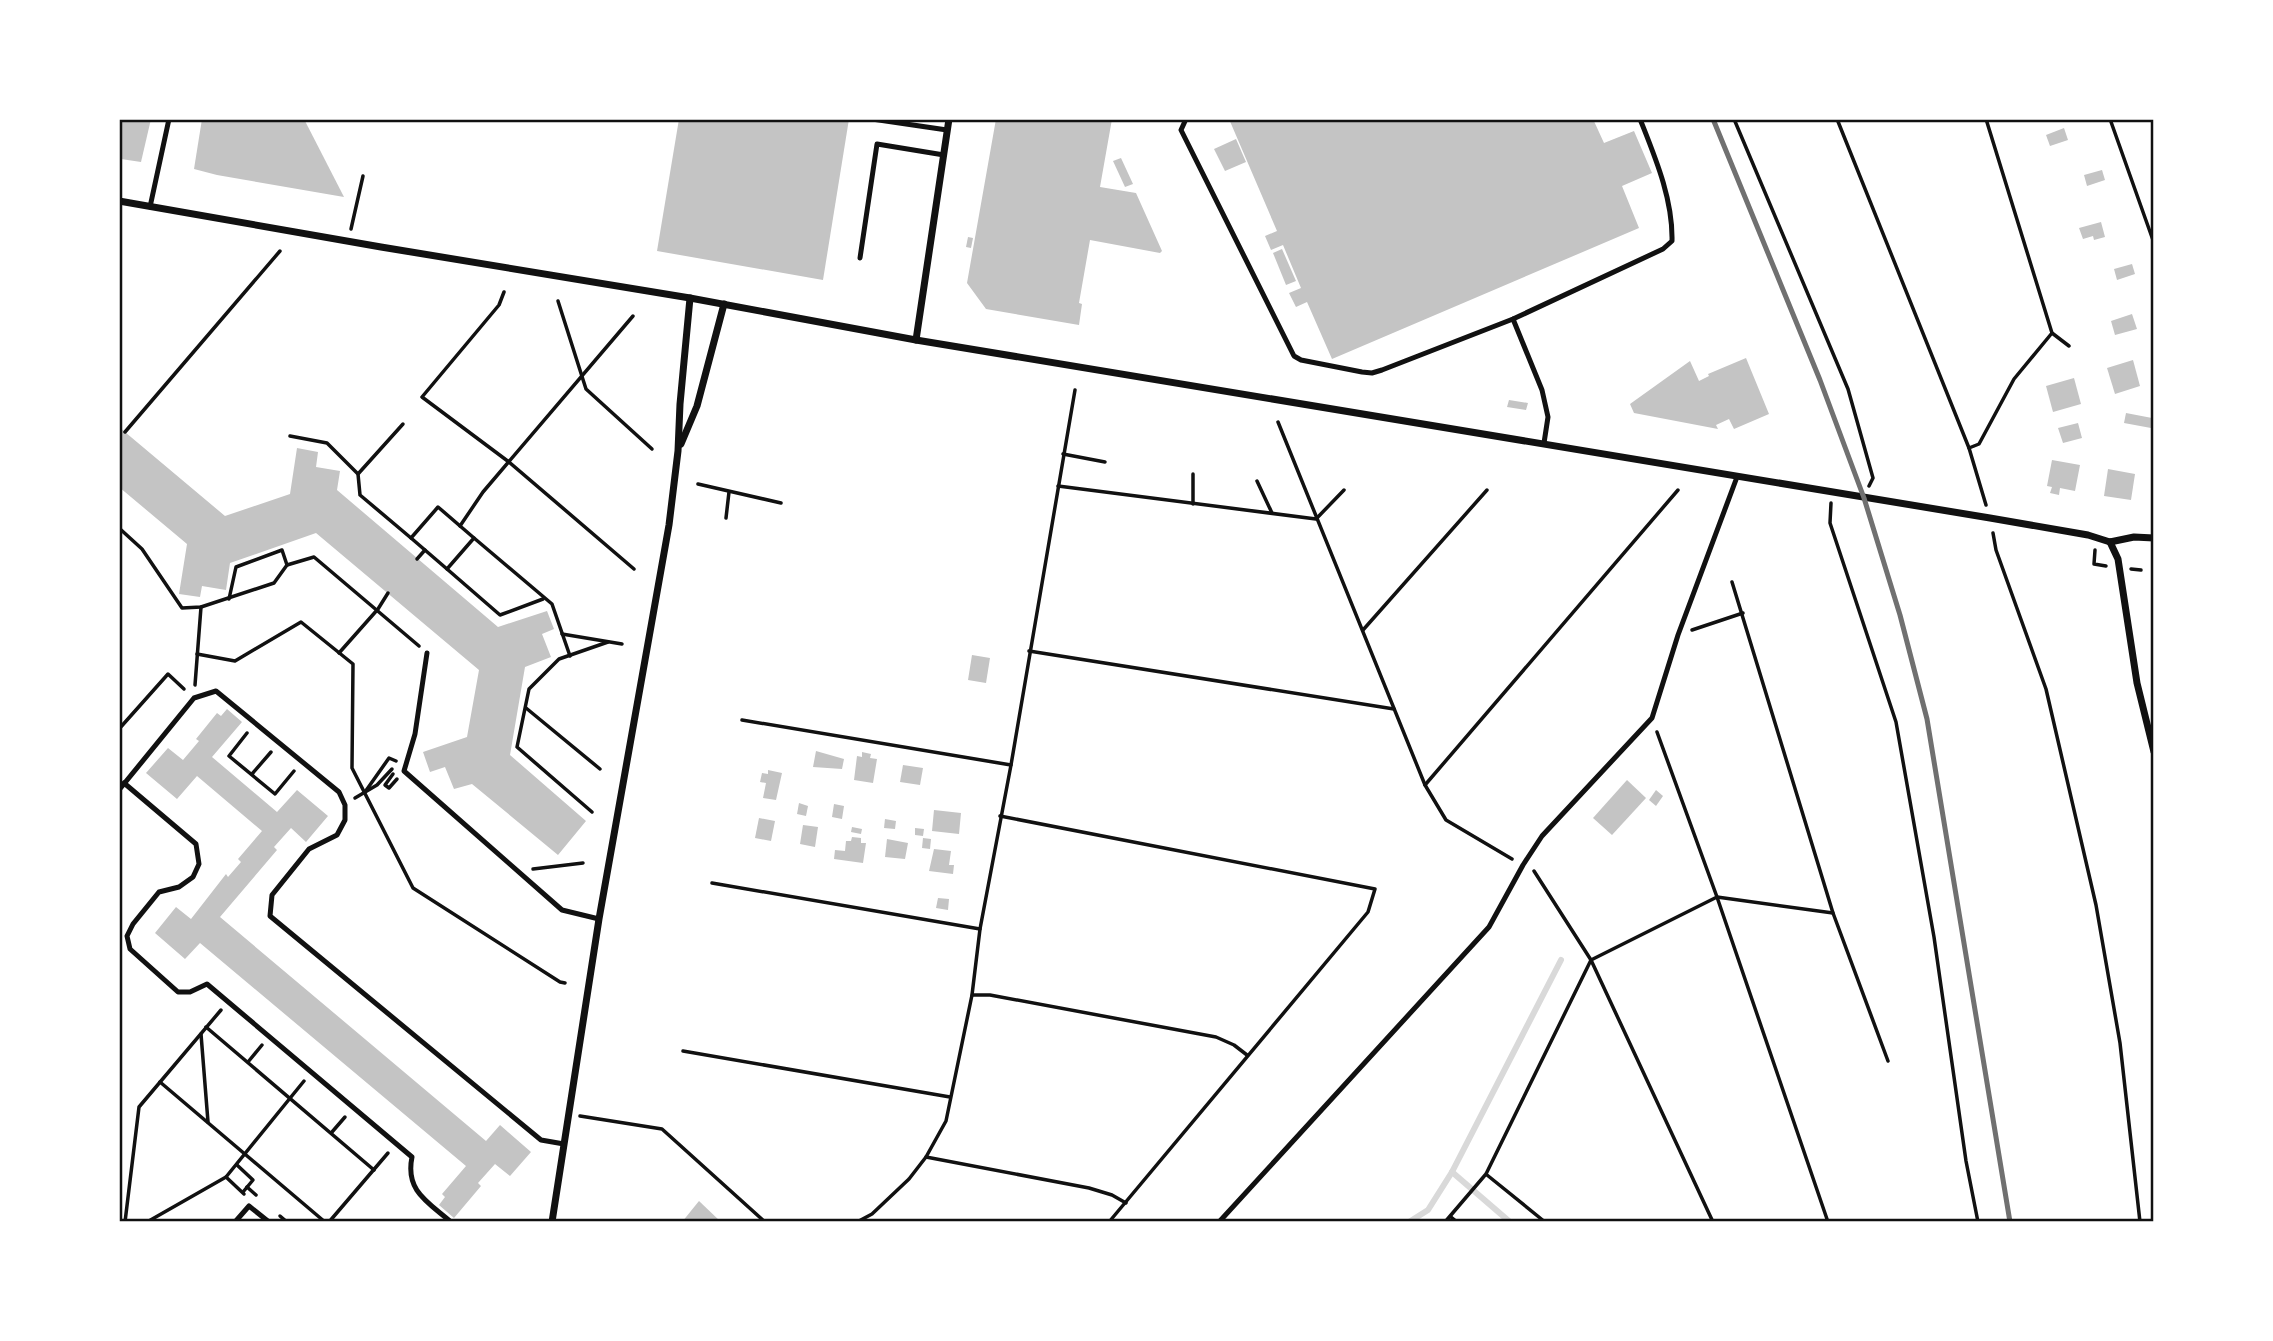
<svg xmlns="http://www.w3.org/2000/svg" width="2273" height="1341" viewBox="0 0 2273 1341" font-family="'DM Sans',sans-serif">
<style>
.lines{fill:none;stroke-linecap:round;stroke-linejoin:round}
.stream{stroke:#d9d9d9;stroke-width:6}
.building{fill:#c4c4c4}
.path{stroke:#111;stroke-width:3.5}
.service{stroke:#111;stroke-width:5}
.minor{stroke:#111;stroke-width:7}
.rail{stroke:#707070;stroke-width:5}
.neatline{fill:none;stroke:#111;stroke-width:2.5}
</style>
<rect width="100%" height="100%" fill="#fff"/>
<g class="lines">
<g class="stream">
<path d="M1452 1172 1510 1222"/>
<path d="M1409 1222 1428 1210 1452 1172 1561 960"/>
</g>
</g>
<g class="building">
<path d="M119 119H151L141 162 121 159Z"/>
<path d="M202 119H304L344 197 217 175 194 169Z"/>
<path d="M679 119H849L823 280 657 251Z"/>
<path d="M996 119H1112L1100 187 1136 193 1162 251 1160 253 1090 240 1079 303 1082 304 1079 325 986 309 967 283Z"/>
<path d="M1229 119H1593L1604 143 1634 131 1652 173 1622 186 1639 228 1332 359 1307 302 1296 307 1289 293 1301 288 1283 245 1271 250 1265 236 1277 231Z"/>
<path d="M2064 128 2068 140 2050 146 2046 135Z"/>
<path d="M1236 139 1246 162 1225 171 1214 149Z"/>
<path d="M1121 158 1133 184 1125 187 1113 161Z"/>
<path d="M2102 170 2105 180 2087 186 2084 175Z"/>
<path d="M2101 222 2105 237 2094 240 2093 236 2083 239 2079 228Z"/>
<path d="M968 237 973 238 971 248 966 247Z"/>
<path d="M1282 249 1296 281 1286 285 1273 253Z"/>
<path d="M2132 264 2135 274 2117 280 2114 269Z"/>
<path d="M2132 314 2137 329 2115 335 2111 321Z"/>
<path d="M1746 358 1769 414 1734 429 1729 419 1716 425 1718 429 1634 413 1630 404 1690 361 1699 381 1709 376 1708 374Z"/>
<path d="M2133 360 2140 386 2115 394 2107 368Z"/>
<path d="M2074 378 2081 404 2053 412 2046 386Z"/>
<path d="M1509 400 1528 403 1526 410 1507 407Z"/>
<path d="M2126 413 2152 418 2151 428 2124 423Z"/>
<path d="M2078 423 2082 438 2063 443 2058 428Z"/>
<path d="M119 427 225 516 290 494 297 448 318 452 316 467 340 471 337 490 498 627 547 611 554 629 542 634 551 657 525 667 510 755 586 821 558 855 472 784 454 789 445 767 430 772 423 752 467 737 479 670 316 533 230 563 226 590 202 586 200 597 179 594 187 544 119 487Z"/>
<path d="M2052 460 2080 465 2075 491 2060 488 2059 495 2050 493 2052 487 2047 486Z"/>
<path d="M2108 469 2135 474 2131 500 2104 496Z"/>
<path d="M972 655 990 658 986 683 968 680Z"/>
<path d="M227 709 242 722 212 757 277 812 297 790 328 816 306 842 291 828 274 847 277 850 220 917 486 1141 500 1125 531 1152 510 1176 495 1164 478 1183 481 1186 454 1218 439 1205 445 1197 442 1194 466 1166 200 943 185 959 155 933 176 907 191 919 226 874 228 877 241 862 238 859 262 831 197 776 177 799 146 773 168 748 183 760 199 741 196 739 217 713 221 716Z"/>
<path d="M816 751 844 759 842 769 813 767Z"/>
<path d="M862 752 871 754 870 758 877 759 873 783 854 780 857 756 862 757Z"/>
<path d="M903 765 923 768 920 785 900 782Z"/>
<path d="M768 770 782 773 776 800 763 798 766 783 760 782 762 773 768 774Z"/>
<path d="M1627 780 1646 798 1612 835 1593 818Z"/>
<path d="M1656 790 1663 796 1656 806 1649 800Z"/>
<path d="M799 803 808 806 806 816 797 814Z"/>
<path d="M834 804 844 806 842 819 832 817Z"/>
<path d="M934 810 961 813 959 834 932 831Z"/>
<path d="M759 818 775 821 771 841 755 838Z"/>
<path d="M885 819 896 821 895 829 884 828Z"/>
<path d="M803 825 818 827 815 847 800 844Z"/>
<path d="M852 827 862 829 861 834 851 832Z"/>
<path d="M915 828 924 829 923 836 915 835Z"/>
<path d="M852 837 861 838V843H866L863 863 834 859 835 850 845 851 846 841H851Z"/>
<path d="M923 838 931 839 930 849 922 848Z"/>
<path d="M887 839 908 843 905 859 885 857Z"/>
<path d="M934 849 951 851 949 865H954L953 874 929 871Z"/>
<path d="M938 898 949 899 948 910 936 908Z"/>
<path d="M699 1201 721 1222H682Z"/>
</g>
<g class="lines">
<g class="path">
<path d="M1734 119 1848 389 1873 478 1869 486"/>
<path d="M1837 119 1969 448 1986 505"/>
<path d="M1986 119 2052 333 2069 346"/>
<path d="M2110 119 2154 243"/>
<path d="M351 229 363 176"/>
<path d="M504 292 499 305 422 397 509 462 634 569"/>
<path d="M558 301 586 389 652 449"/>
<path d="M1278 422 1425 785 1446 820 1512 859"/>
<path d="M125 432 280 251"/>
<path d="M290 436 327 443 358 474 360 495 411 538"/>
<path d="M1969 448 1979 444 2014 379 2052 333"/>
<path d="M1063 454 1105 462"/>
<path d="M358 474 403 424"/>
<path d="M1193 474V504"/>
<path d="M1257 481 1272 513"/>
<path d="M698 484 781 503"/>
<path d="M1058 486 1316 519 1344 490"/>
<path d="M1831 503 1830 523 1896 722 1934 937 1966 1161 1978 1222"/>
<path d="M438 507 474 538 447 569 411 538Z"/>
<path d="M726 518 729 492"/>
<path d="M460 526 483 492 633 316"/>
<path d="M119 528 142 549 182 608 201 607 274 583 287 565 314 557 419 646"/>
<path d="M1993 533 1996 550 2046 689 2096 905 2120 1043 2140 1222"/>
<path d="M474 538 552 604 570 656"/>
<path d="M2095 550 2094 564 2106 566"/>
<path d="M417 559 425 550"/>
<path d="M447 569 500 615 543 599"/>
<path d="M2131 569 2141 570"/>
<path d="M1732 582 1833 913 1888 1061"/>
<path d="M229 599 236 567 282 550 287 565"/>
<path d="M1363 630 1487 490"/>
<path d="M1692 630 1743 613"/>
<path d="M562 634 622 644"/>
<path d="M1029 651 1394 709"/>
<path d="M339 653 378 609 388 593"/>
<path d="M197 654 235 661 301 622 353 664 352 768 413 888 560 982 565 983"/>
<path d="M195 685 201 607"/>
<path d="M526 708 600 769"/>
<path d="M742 720 1011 765"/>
<path d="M119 729 168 674 184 689"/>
<path d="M1657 732 1717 897 1828 1222"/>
<path d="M247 733 229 756 275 794 294 771"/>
<path d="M252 774 271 752"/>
<path d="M393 774 385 785 389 788 397 779"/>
<path d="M1425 785 1678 490"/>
<path d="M365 792 389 758 396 761"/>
<path d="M355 798 377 785 392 769"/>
<path d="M592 812 517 747 529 689 559 659 608 642"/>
<path d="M1000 816 1375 889 1368 912 1109 1222"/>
<path d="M533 869 583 863"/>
<path d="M1534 871 1591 960 1713 1222"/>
<path d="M712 883 980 929"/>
<path d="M972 995H990L1216 1037 1234 1045 1247 1055"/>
<path d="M206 1027 374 1170"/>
<path d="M201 1034 208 1122"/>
<path d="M683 1051 950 1097"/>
<path d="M248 1062 262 1045"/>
<path d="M160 1082 325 1222"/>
<path d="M580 1116 662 1129 765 1222"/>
<path d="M332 1132 345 1117"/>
<path d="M926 1157 1089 1188 1112 1195 1126 1203"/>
<path d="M237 1165 253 1180 243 1192"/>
<path d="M1487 1175 1545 1222"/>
<path d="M226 1177 304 1081"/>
<path d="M247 1187 256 1195"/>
<path d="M280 1216 287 1222"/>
<path d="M1451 1217 1457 1222"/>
<path d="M125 1222 139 1107 221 1010"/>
<path d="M147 1222 226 1177 244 1194"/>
<path d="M329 1222 388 1153"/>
<path d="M857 1222 872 1214 909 1179 926 1157 946 1121 972 995 980 929 1011 765 1075 390"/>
<path d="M1445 1222 1486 1174 1591 960 1717 897 1833 913"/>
</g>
<g class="service">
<path d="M872 119 947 130"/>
<path d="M1186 119 1181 130 1294 356 1301 360 1362 372 1372 373 1382 370 1513 319 1663 249 1672 241C1673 199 1655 157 1640 119"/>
<path d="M150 207 169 119"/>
<path d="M860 258 877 144 944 155"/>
<path d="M1513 319 1542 390 1548 417 1544 443"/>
<path d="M427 653 415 734 404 771 562 910 599 919"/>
<path d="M124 783 196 844 199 864 193 877 179 887 159 892 133 924 127 936 130 949 178 992H190L207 984 412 1157C405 1191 428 1202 451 1222"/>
<path d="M119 790 194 698 216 691 339 792 345 805V820L337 835 309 849 272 895 270 916 541 1140 564 1144"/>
<path d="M235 1222 249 1206 269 1222"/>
<path d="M1219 1222 1489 927 1523 865 1542 836 1652 718 1678 635 1737 477"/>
</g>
<g class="minor">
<path d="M119 201 381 247 690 298 916 340 1990 518 2088 535 2110 542 2134 537 2154 538"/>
<path d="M916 340 949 119"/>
<path d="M681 444 697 406 724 304"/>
<path d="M2110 542 2118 559 2137 683 2154 752"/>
<path d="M552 1222 599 919 669 525 678 451 680 404 690 298"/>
</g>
<path class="rail" d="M1713 119 1820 380 1864 498 1900 615 1927 719 2010 1222"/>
</g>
<rect width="2273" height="1341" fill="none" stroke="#ffffff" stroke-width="242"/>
<rect x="121" y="121" width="2031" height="1099" class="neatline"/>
</svg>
